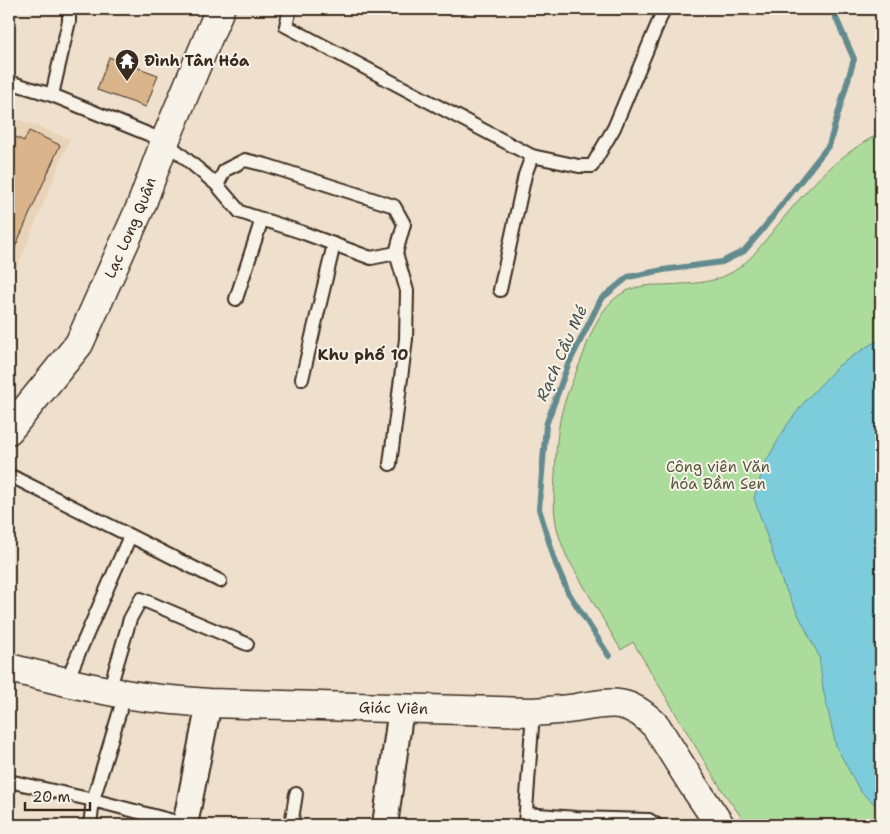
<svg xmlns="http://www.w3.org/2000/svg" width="890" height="834" viewBox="0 0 890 834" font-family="'Shantell Sans',sans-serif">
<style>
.built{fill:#e8d3b9}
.green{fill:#acdc9c;stroke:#74835d}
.water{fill:#7dccdb;stroke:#638b8f}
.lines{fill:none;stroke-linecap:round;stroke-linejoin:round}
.stream{stroke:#638b8f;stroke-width:6}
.building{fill:#dab58c;stroke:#3b2a1e}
.service-casing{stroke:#3b2a1e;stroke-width:16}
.minor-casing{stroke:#3b2a1e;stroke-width:28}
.tertiary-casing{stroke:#3b2a1e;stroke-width:31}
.secondary-casing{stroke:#3b2a1e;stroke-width:31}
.service{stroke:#f7f3e8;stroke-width:12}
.minor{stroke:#f7f3e8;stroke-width:24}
.tertiary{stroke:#f7f3e8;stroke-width:28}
.secondary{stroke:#f7f3e8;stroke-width:28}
.labels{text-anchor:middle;stroke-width:4;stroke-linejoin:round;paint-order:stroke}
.poi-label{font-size:15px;font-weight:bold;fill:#3b2a1e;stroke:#f7f3e8;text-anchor:start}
.street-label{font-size:15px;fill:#3b2a1e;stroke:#f7f3e8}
.park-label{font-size:15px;fill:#57563e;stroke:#f7f3e8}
.water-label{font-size:16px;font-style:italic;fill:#4c524d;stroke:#f7f3e8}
.neighbourhood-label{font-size:16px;font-weight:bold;fill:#3b2a1e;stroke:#f7f3e8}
</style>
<rect width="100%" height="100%" fill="#eee0cc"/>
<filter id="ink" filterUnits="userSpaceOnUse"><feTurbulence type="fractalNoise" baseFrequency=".02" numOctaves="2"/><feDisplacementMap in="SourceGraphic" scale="10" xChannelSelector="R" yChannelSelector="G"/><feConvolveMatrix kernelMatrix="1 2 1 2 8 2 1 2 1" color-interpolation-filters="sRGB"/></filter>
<g filter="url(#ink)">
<path class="built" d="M9 116 70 139 15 273 9 271Z"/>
<path class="green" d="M881 133V825H747L724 793 709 769 633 642 621 650 567 557C563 547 559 538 557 528 553 511 554 493 555 475 556 451 557 427 564 404 569 388 576 373 582 358 590 335 600 307 621 294 634 286 647 285 661 285 701 283 726 285 755 253 792 208 827 159 881 133Z"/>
<path class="water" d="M881 340V810L860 791 836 746 823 689 819 656 783 584 754 498 765 463 787 425 806 400 838 366 871 344Z"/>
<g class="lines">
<path class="stream" d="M609 656 568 592 556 564 539 509 546 425 568 365 601 299 628 277 663 270 722 262 744 251 762 230 829 145 854 59 832 9"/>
</g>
<g class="building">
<path d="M109 57 158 75 146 107 97 90Z"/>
<path d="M29 131 60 145 9 261V134L24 141Z"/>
</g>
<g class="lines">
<defs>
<g id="service">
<path d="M290 9 286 26 532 156 579 166H592L614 128 664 9"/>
<path d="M9 82 52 95 165 141 217 185 240 212 301 232 371 258 396 253 404 224 394 206 266 165 245 160 225 170 217 185"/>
<path d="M52 95 69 21V9"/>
<path d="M500 290 525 175 532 156"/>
<path d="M236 299 262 219"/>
<path d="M302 379 334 244"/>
<path d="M390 464 406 339 407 291 396 253"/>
<path d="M9 475 220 581"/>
<path d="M66 682 130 536"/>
<path d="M109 691 130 619 141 599 247 644"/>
<path d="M9 781 93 800 188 825"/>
<path d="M526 814 576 818 649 820 657 825"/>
<path d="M90 825 93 800 125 694"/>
<path d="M291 825 296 794"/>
<path d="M525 825 533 712"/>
</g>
<g id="minor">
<path d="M185 825 209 703"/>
<path d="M385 825 401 708"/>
</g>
<g id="tertiary">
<path id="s1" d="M9 668C47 677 86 688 125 694 153 699 181 701 209 703L533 712C547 711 562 710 576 708 611 702 628 697 656 726L693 785 720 825"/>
</g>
<g id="secondary">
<path id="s2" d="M9 430 79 344 141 206 165 141 220 9"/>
</g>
</defs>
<use href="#service" class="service-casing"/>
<use href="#minor" class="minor-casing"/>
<use href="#tertiary" class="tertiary-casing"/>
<use href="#secondary" class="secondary-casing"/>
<use href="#service" class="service"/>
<use href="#minor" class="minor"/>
<use href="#tertiary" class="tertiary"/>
<use href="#secondary" class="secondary"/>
</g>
</g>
<defs>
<symbol id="temple-pin" viewBox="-11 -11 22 30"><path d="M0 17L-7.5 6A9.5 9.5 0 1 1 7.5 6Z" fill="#3b2a1e" stroke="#f7f3e8"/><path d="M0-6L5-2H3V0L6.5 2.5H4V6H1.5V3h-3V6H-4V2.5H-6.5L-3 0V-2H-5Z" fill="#fff"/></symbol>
</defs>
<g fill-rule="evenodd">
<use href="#temple-pin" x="113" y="47" width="28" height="38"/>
</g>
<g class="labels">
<g class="poi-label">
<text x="144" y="66">Đình Tân Hóa</text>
</g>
<g class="street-label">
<text dy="5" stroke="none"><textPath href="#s2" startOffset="238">Lạc Long Quân</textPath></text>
<text dy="5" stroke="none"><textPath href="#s1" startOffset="388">Giác Viên</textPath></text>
</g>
<g class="park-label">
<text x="718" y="472">Công viên Văn<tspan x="718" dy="17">hóa Đầm Sen</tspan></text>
</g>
<g class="water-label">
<text transform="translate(561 353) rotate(-66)" y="6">Rạch Cầu Mé</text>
</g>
<g class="neighbourhood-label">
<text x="363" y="360">Khu phố 10</text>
</g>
</g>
<rect width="890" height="834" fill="none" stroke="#f7f3e8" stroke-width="30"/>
<rect x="15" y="15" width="860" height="804" fill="none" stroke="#3b2a1e" stroke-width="2" filter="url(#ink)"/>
<path d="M25 802v8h65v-8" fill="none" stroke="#3b2a1e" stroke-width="2.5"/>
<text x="32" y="802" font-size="15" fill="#3b2a1e" stroke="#f7f3e8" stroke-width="4" paint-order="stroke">20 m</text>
</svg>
